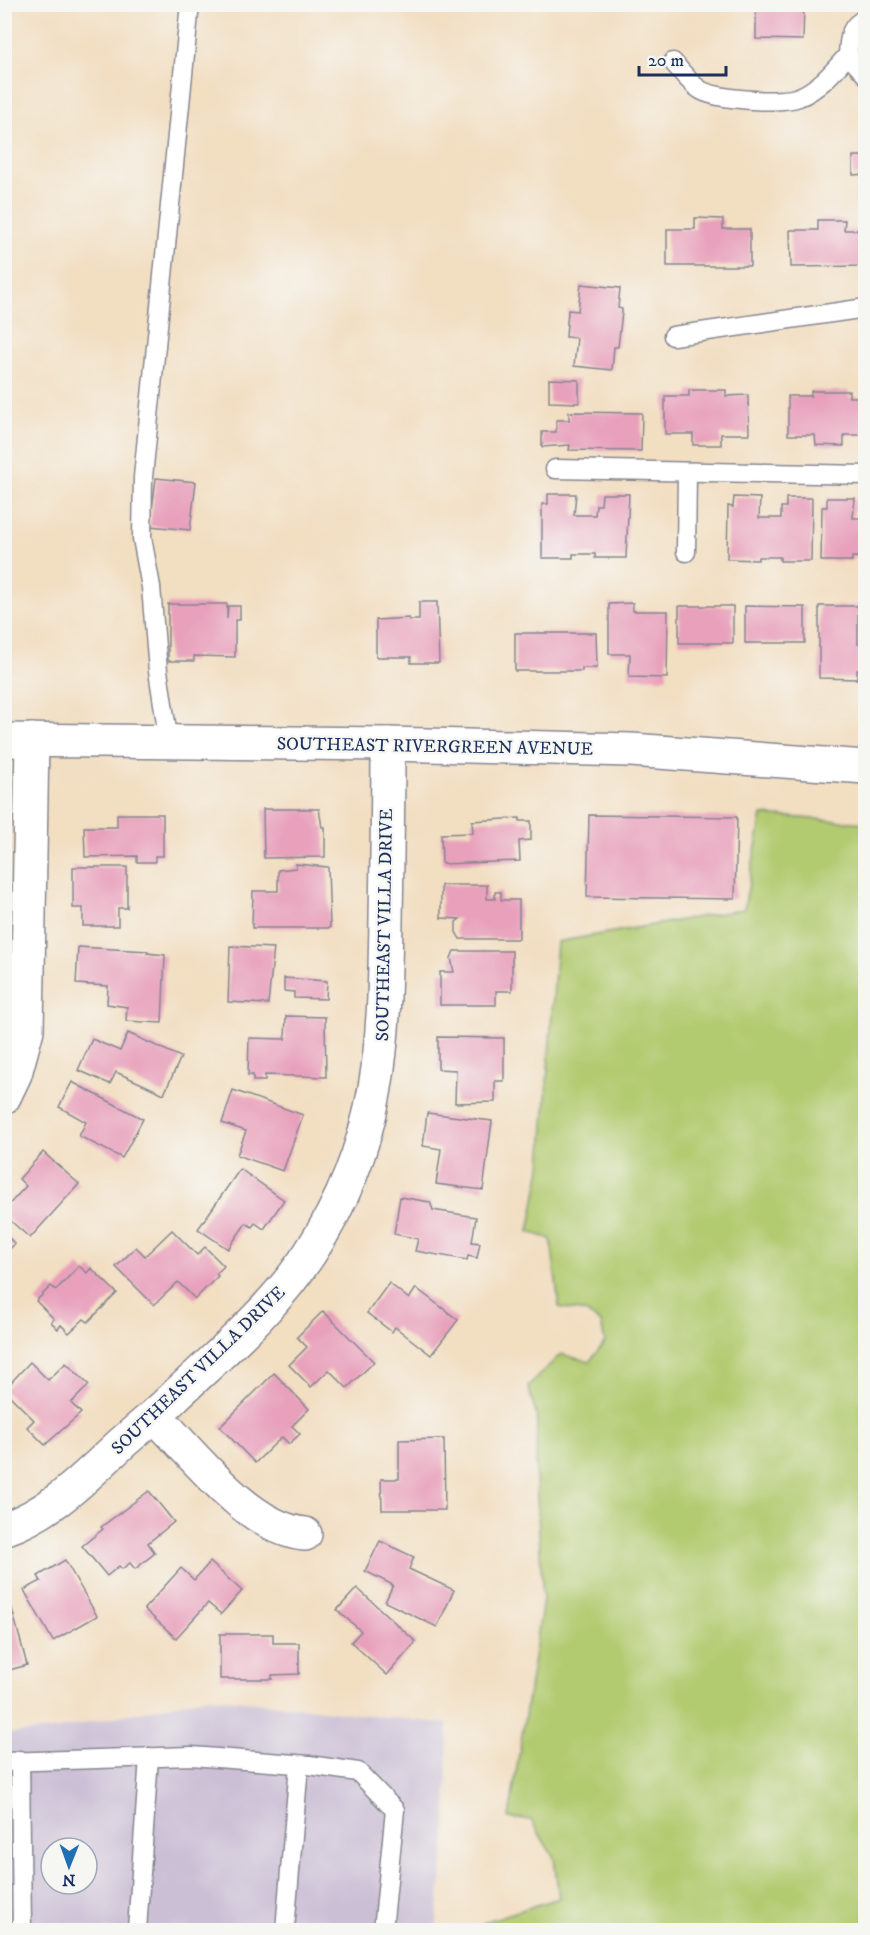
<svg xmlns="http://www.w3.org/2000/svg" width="870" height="1935" viewBox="0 0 870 1935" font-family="'IM FELL DW Pica',serif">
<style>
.industrial{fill:#cbbfd5;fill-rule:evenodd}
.green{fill:#b2ca6f;stroke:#667c66;stroke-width:1.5}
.building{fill:#e8a0bb}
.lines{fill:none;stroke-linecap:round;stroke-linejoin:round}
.lane-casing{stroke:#868690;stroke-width:21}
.street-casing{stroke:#868690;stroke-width:36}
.secondary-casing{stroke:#868690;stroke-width:36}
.lane{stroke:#fff;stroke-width:18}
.street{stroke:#fff;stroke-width:33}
.secondary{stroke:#fff;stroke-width:33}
.labels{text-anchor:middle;stroke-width:5;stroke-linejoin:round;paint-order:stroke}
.street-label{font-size:18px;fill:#1b2f5e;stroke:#f6f6f2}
</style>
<rect width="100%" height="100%" fill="#f6f6f2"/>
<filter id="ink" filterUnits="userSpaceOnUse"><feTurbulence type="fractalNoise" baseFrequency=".0167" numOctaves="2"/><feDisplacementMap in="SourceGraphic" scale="12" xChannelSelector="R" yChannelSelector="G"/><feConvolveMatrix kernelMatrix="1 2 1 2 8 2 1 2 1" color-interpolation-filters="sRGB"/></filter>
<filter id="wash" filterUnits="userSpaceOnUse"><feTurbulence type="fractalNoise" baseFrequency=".008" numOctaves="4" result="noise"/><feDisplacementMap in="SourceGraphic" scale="24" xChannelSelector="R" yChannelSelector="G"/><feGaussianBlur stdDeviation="1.35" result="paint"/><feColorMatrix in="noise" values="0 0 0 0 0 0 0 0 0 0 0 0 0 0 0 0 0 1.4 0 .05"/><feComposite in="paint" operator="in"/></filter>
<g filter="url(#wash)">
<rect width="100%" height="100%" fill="#f2dec1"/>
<path class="industrial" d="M209 1697 448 1724 446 1833 436 1930H5V1734L55 1730ZM51 1848H87V1884H51Z"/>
<path class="green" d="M762 815 865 823V1930H482L484 1922 559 1898 554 1858 531 1820 509 1818 543 1600 536 1480 537 1417 528 1386 561 1354 589 1362 605 1342 601 1323 585 1312 559 1307 551 1239 529 1232 541 1168 557 942 744 909Z"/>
<g id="blocks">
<g class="building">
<path d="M655 4H685V9Z"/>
<path d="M756 4H804L803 40 756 39Z"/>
<path d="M853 156H866V174L853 175Z"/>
<path d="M695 218 723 219V229H750V266H667V229H695Z"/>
<path d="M818 220H845L844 230H866V266L791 267 790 230H818Z"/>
<path d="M581 284 620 288 618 308 622 309V312L618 347H614L612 370 574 366 577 338 566 337 568 310 578 311Z"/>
<path d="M549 379 579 380V403L549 402Z"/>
<path d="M689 390H726V396L748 395 749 434H721V445H693V434H665V396H689Z"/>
<path d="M811 391H849V397H866V435H844V446L816 445 815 435H788V396H811Z"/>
<path d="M569 412 642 413 641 451 569 450 570 445 542 447V432H556V420H569Z"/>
<path d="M156 478 196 482 190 530 150 526Z"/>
<path d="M548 494H576L574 515H595L596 505H601L602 494H629L626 558H595V554H573V558H542V504H548Z"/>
<path d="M734 497 760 498 759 518H781V507H786V498H812L811 561H780V557H758V560L727 559 728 506 733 507Z"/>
<path d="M827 498H855L853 518H866V557H852V561H821L822 507H827Z"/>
<path d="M419 602H437L439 663H411V657H376V620L409 618V620H419Z"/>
<path d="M633 603V611H668L667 678 629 677 630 654H609V604Z"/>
<path d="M168 604H227V619L228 606H240V620H235V657L194 656V661H168Z"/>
<rect x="679" y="606" width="54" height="37"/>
<path d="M745 606 805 607V643H745Z"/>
<path d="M819 606H858V644L866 645V670H857V679L819 678Z"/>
<path d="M515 633H596L597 668H582V671H515Z"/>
<path d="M263 809H319L322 827H325V857L264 858Z"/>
<path d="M117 814H163V856H155V862H137V856L85 857 84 827H117Z"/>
<path d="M589 815 737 817 735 899 587 897Z"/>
<path d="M520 818V821H531V840L519 841 520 861 442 864 441 834 473 833 472 821Z"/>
<path d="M296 864 328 867 330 928H252L253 891H278V870L296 868Z"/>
<path d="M73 867H127V908H118V926H83V908H73Z"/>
<path d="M441 885H487V899H495V892H501V900H519V939H460L456 932V922L460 919 441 918Z"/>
<path d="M230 946 274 948 268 1004 228 1002Z"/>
<path d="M78 947 148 951 147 953 165 955 162 1023 126 1021 127 1007 107 1004 108 986 76 984Z"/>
<path d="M454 951H512V991H496V1005H440V972H454L451 958Z"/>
<path d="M284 978 327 981 326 999 294 998V992L284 991Z"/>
<path d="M286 1016 325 1017 326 1077 265 1075V1081H253V1075H248L249 1038 285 1039Z"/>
<path d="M128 1033 181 1057 164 1094 116 1072 110 1084 78 1070 92 1039 120 1051Z"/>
<path d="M438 1037 504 1038V1081H495V1102L455 1103 456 1070 438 1069Z"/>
<path d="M72 1082 143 1119 122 1158 79 1136 86 1122 59 1107Z"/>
<path d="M233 1090 303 1115 283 1171 237 1155 246 1131 222 1123Z"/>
<path d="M427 1113 492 1121 483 1190 436 1184 441 1149 423 1146Z"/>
<path d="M43 1152 79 1184 30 1238 4 1215V1210L26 1186 19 1179Z"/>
<path d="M240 1169 284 1200 264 1229 255 1223 252 1227 246 1223 228 1249 198 1229Z"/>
<path d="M400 1197 430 1202 433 1210 476 1217 472 1242 480 1243 477 1258 468 1256 467 1260 415 1251 418 1239 394 1234Z"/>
<path d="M172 1230 197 1255 205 1247 224 1266 216 1274 218 1276 195 1299 178 1282 154 1305 116 1267 136 1247 145 1256Z"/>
<path d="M4 1233 15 1244 4 1254Z"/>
<path d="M79 1266 87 1273 91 1268 117 1293 88 1322 84 1319 69 1333 61 1325 58 1329 51 1322 54 1319 36 1301 51 1286 56 1290Z"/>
<path d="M389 1283 409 1299 416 1288 458 1320 431 1355 395 1327 392 1332 367 1313Z"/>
<path d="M323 1311 374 1362 347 1388 329 1370 311 1387 289 1365 307 1347 297 1337Z"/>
<path d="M30 1362 48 1380 66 1363 89 1385 71 1403 81 1413 45 1445 27 1427 34 1420 4 1390Z"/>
<path d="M274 1373 309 1409 292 1426 300 1434 289 1444 282 1437 255 1463 220 1427Z"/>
<path d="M444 1439 445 1510H382L381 1479H399V1440Z"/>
<path d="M149 1491 174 1522 148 1543 155 1553 135 1569 130 1563 122 1569 119 1566 107 1576 82 1546 103 1529 101 1527Z"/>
<path d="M380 1541 414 1557 409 1569 454 1590 437 1627 385 1602 393 1585 365 1571Z"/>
<path d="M65 1560 97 1616 53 1641 24 1590 41 1581 38 1576Z"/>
<path d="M210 1562 242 1591 221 1614 208 1603 176 1638 144 1609 181 1568 194 1580Z"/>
<path d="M5 1583 27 1665 6 1671 4 1666Z"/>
<path d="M357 1588 416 1642 387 1675 351 1642 361 1631 337 1610Z"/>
<path d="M220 1634H273V1643H299V1674L272 1675V1679H220Z"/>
</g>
</g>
</g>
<g filter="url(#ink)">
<use href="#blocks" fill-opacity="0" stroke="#868690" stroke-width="1.5"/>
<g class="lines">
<defs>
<g id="lane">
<path d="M866 18C849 26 849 38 848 55L866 75"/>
<path d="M673 62C681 71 689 82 699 89 713 100 783 104 799 97 819 89 834 71 848 55"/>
<path d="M673 336 866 308"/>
<path d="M555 469 866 475"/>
<path d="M686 552 687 472"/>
<path d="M169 743 158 671 151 587 142 538 143 477 190 4"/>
<path d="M20 1760 22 1930"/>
<path d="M4 1762 191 1756 309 1765 358 1772 395 1810 383 1930"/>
<path d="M137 1930 149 1757"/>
<path d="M285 1930 299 1765"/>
</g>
<g id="street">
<path d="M4 1097 15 1074 27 1030 32 740"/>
<path d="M155 1416C193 1454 249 1529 305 1534"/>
<path d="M4 1529C53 1512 84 1478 121 1444 139 1428 157 1414 174 1397 222 1352 274 1308 310 1253 382 1143 384 1045 386 919 387 860 388 802 388 744"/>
</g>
<path id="secondary" d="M4 740 388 744 631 750 866 767"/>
</defs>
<use href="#lane" class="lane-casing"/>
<use href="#street" class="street-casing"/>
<use href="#secondary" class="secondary-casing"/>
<use href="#lane" class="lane"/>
<use href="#street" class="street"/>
<use href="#secondary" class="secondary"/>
</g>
</g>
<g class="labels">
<g class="street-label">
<text transform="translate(435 746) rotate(1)" y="6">SOUTHEAST RIVERGREEN AVENUE</text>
<text transform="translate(384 925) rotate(-89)" y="6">SOUTHEAST VILLA DRIVE</text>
<text transform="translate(198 1370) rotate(-44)" y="6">SOUTHEAST VILLA DRIVE</text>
</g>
</g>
<rect width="870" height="1935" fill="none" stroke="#f6f6f2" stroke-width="24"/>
<g transform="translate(69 1866) rotate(181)"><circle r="28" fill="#f6f6f2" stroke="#9ea6b7" stroke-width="1.5"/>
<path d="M0-4.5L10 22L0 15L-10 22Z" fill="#1f6fb2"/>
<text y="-9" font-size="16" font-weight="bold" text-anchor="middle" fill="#1b2f5e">N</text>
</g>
<path d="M639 66v9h87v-9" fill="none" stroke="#1b2f5e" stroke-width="3"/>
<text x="648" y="66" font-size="18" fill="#1b2f5e" stroke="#f6f6f2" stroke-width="4.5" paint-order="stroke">20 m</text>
</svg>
